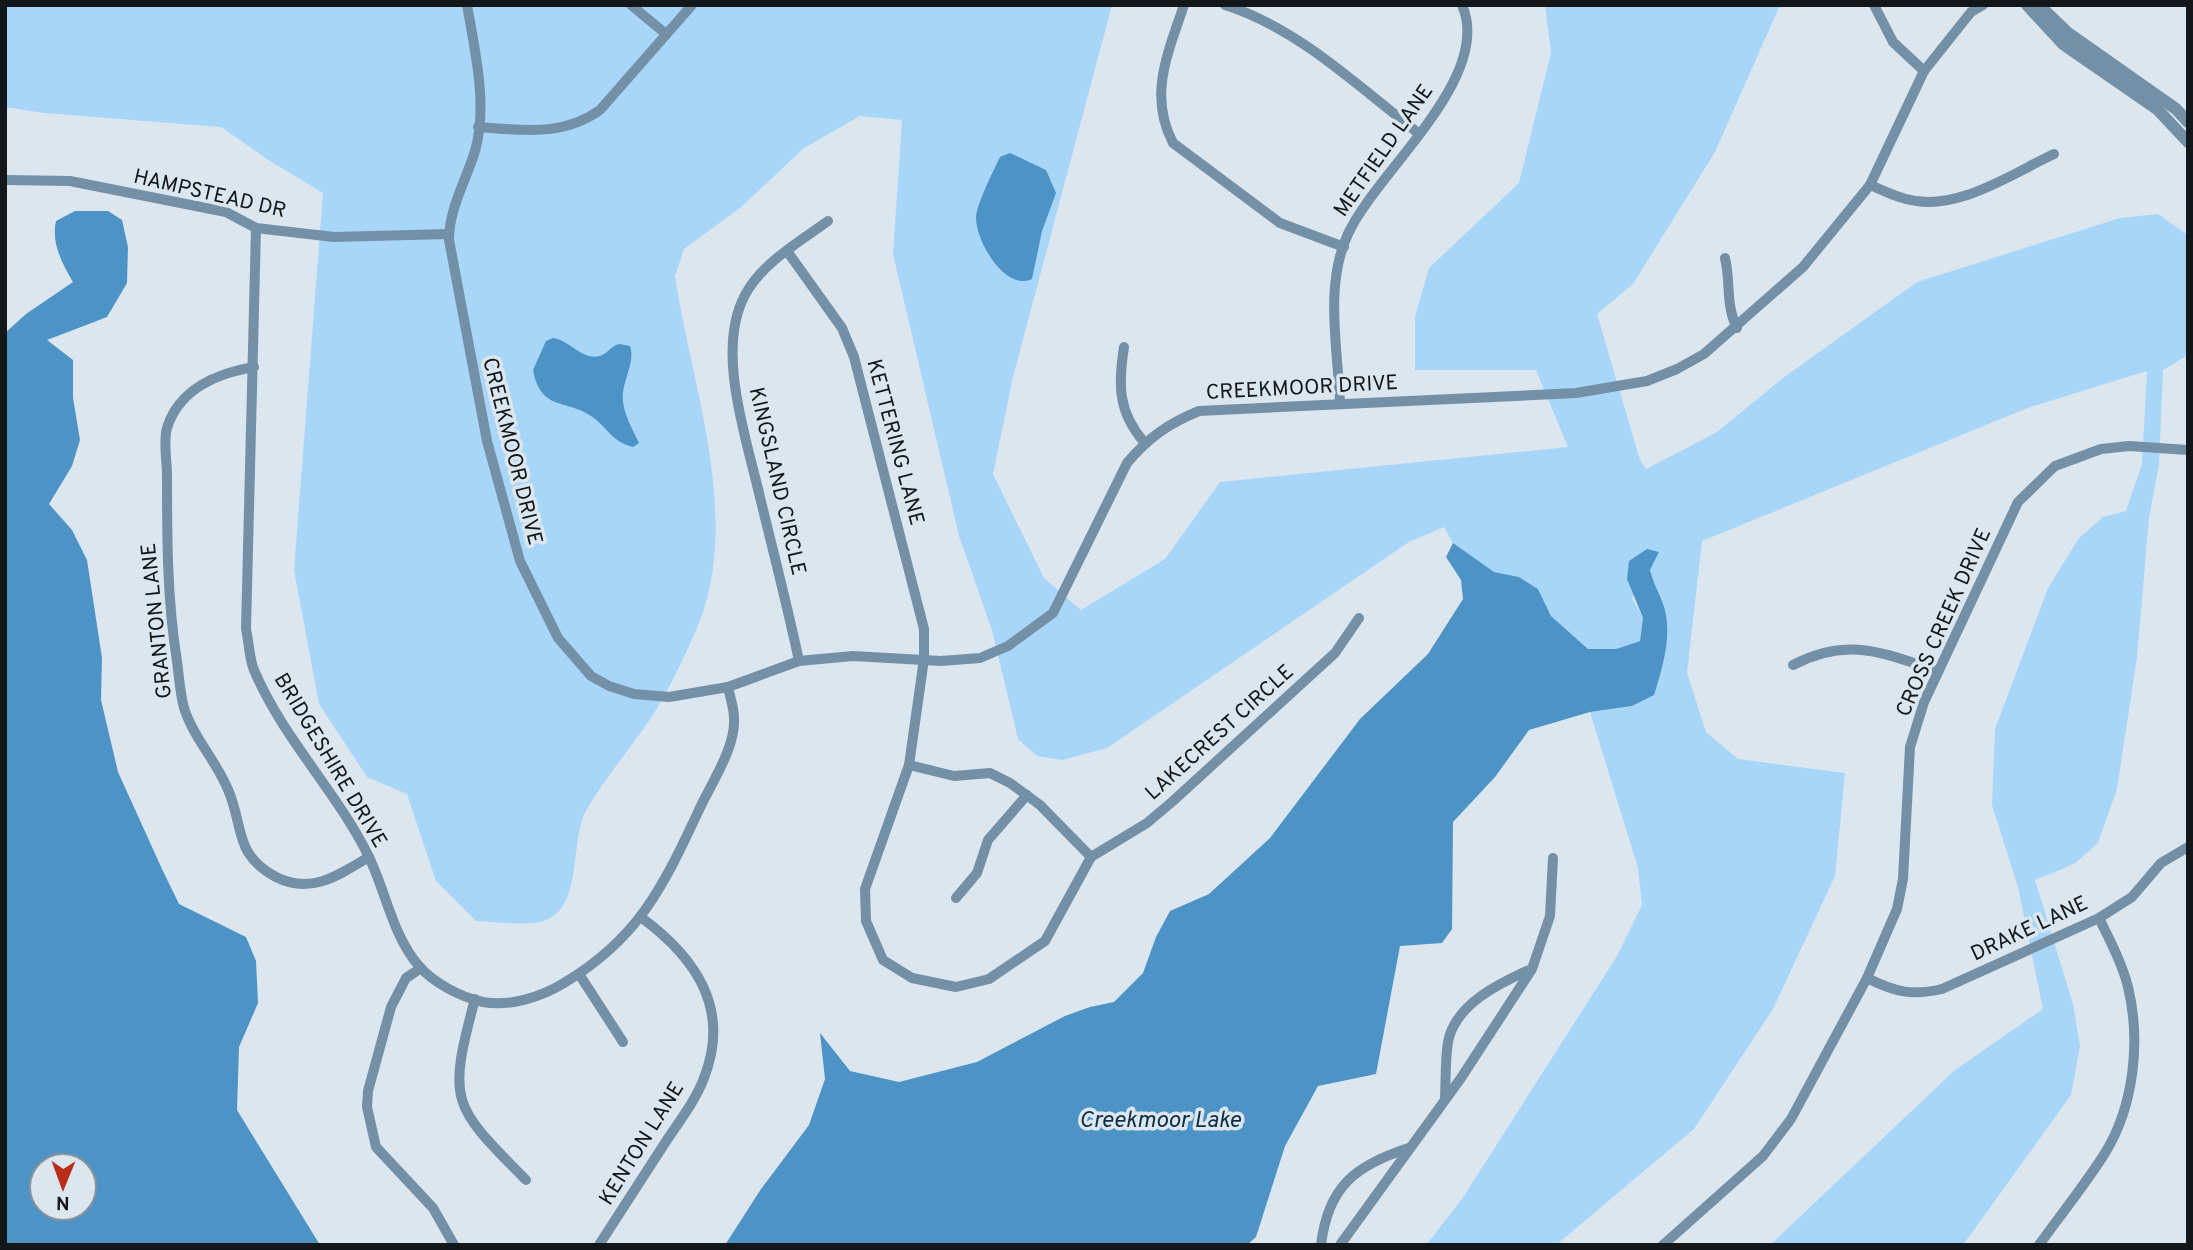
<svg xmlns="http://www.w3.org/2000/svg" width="2193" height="1250" viewBox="0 0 2193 1250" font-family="Overpass,sans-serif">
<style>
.green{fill:#a8d6f9}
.water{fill:#4d93c5;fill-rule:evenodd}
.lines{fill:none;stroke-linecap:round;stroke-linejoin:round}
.minor{stroke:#7490a6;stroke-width:10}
.tertiary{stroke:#7490a6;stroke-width:12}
.labels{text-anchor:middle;stroke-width:7;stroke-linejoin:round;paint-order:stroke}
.street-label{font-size:21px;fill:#131719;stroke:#dce6ee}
.water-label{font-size:23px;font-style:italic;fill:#0e2e43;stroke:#dce6ee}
</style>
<rect width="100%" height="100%" fill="#dce6ee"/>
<path class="green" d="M5 5H1112L1013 377 993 474 1044 578 1081 610 1165 559 1220 482 1568 447 1536 370H1415V316L1429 268 1519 183 1551 53 1545 5H1780L1715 152 1633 284 1597 314 1640 460 1646 469 1717 432 1783 378 1917 282 2120 218 2158 214 2188 235V355L2163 370 2159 464 2149 518 2137 657 2117 789 2098 843 2074 864 2035 880 2073 1004 2080 1046 2071 1095 1963 1245H1770L1955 1070 2043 1009 2018 887 1992 805 1995 729 2048 588 2079 538 2103 517 2126 511 2142 464 2147 371 2030 407 1702 541 1687 673 1706 732 1738 759 1845 773 1835 876 1773 1009 1694 1129 1556 1245H1426L1462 1199 1617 956 1642 905 1638 868 1590 712 1632 706 1662 600 1655 591 1650 570 1659 552 1632 598 1643 618 1640 641 1616 649H1588L1551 616 1538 589 1519 577 1494 572 1470 557 1453 543 1444 527 1409 542 1107 748 1062 760 1037 756 1018 739 992 630 959 536 893 254 902 120 860 116 804 148 740 208 684 249 675 276C691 383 739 509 702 615 692 643 668 691 653 715 632 747 605 777 586 811 568 844 586 916 535 923 516 925 495 922 476 921L436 881 407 794 367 777 319 704 294 570 323 193 270 161 221 127 44 113 5 107Z"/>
<g class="water">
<path d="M1010 153 1046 170 1056 193 1042 231 1032 279C1005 292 976 241 976 218 976 205 994 170 1000 157Z"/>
<path d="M75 211H108L122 220 128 247 127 283 107 317 47 340 73 360V398L80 440 72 466 49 504 72 530 87 560 102 658 101 700 118 772 162 869 179 904 246 937 256 961 258 1003 239 1047 237 1110 320 1245H5V333L26 314 73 282C62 263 51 243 56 221ZM42 1166H84V1208H42Z"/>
<path d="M553 338C570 340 582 361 600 356 608 353 611 346 619 344L630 346C636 363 621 382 623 401 624 415 633 430 639 443L633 447C613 442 609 430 594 418 568 398 541 413 533 370L546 341Z"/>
<path d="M1453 543 1494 572 1519 577 1538 589 1551 616 1588 649H1616L1640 641 1643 618 1627 579 1629 561 1647 549 1659 552 1650 570C1653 582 1658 591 1662 601 1674 631 1663 666 1654 695L1632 706 1590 712 1529 730 1495 777 1453 822 1452 929 1442 943 1400 946 1376 1074 1318 1086 1285 1146 1256 1237 1247 1245H725L761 1189 809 1125 825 1079 820 1033 850 1071 899 1082 977 1062 1065 1016 1090 1007 1114 1002 1143 973 1156 937 1170 911 1209 894 1270 838 1360 719 1428 654 1463 599 1461 580 1446 557Z"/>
</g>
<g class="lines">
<g class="minor">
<path d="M467 5C475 51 488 106 475 151 466 181 449 208 449 240L487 441 520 561 558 638 591 676 609 686 634 694 669 697 728 687 799 661 853 656 941 661 980 658 1008 646 1053 613 1127 463C1148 438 1169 423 1199 411L1576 393 1647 381 1677 369 1704 354 1803 267 1870 185 1924 71 1971 12 1983 5"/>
<path d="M631 5 666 34"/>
<path d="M1184 5C1168 53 1148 95 1173 143L1280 223 1344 247"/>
<path d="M1225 5C1298 28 1358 86 1418 133"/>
<path d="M1874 5 1893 42 1924 71"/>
<path d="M478 127C523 130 562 137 600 110L692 5"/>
<path d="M5 180 70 181 226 212 256 228 334 237 449 234"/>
<path d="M1870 185C1882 190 1894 196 1906 199 1956 213 2011 174 2054 154"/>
<path d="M256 228 246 629C249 642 249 658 254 670 282 737 337 792 368 855 386 891 392 935 419 966 434 983 460 997 483 1002 510 1007 541 997 564 983 638 939 663 887 698 812 710 785 736 748 734 718 734 708 730 697 728 687"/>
<path d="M787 251 842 328 854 357 924 629V659L909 765 865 889 866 921 883 960 912 978 956 987 989 979 1045 941 1091 857 1147 823 1173 801 1335 653 1359 618"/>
<path d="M1725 258C1731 282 1725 304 1737 328"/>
<path d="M1124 347C1118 385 1118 412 1144 442"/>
<path d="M254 367C218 373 179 389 167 428 163 441 167 461 167 475 167 538 167 599 177 661 179 676 180 694 184 708 194 739 218 763 229 792 244 829 234 854 276 877 311 895 339 875 369 857"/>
<path d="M1340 403C1338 349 1324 285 1348 234 1376 172 1494 78 1462 5"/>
<path d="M799 661C787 604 772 547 758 489 745 434 716 349 745 295 762 263 799 242 828 221"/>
<path d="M1793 665C1848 636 1883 653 1938 671"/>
<path d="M909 765 954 776 990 773 1010 783 1040 805 1091 857"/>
<path d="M956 898 977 873 988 840 1027 795"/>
<path d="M421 968 406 978 391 1007 368 1091 367 1107 376 1147 433 1208 454 1245"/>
<path d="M579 974 623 1042"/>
<path d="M1867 978C1895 992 1912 996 1942 989L2099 918 2132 897 2161 863 2188 847"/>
<path d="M475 999C447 1103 452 1105 526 1180"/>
<path d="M1445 1097C1446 1079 1445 1060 1448 1042 1455 1004 1500 983 1531 969"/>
<path d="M599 1245C620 1212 642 1179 663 1146 677 1124 695 1102 704 1078 731 1009 696 958 642 918"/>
<path d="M1321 1245C1328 1186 1356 1165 1409 1148"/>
<path d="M1340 1245 1461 1078 1532 969 1550 916 1553 858"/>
<path d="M1663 1245 1763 1156 1791 1119 1867 978 1897 909 1903 879 1910 747 1924 702 2018 502 2055 466 2101 449 2129 446 2188 450"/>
<path d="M2039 1245C2061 1214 2085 1185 2105 1153 2134 1106 2141 1041 2128 987 2122 963 2110 941 2099 918"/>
</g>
<g class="tertiary">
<path d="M2027 5 2063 44 2157 109 2188 142"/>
<path d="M2039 5 2068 33 2176 109 2188 122"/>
</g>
</g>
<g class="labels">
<g class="street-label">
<text transform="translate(1383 150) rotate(-55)" y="7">METFIELD LANE</text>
<text transform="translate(210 193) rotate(13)" y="7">HAMPSTEAD DR</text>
<text transform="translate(1302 387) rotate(-3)" y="7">CREEKMOOR DRIVE</text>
<text transform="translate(896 442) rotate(75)" y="7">KETTERING LANE</text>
<text transform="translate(513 451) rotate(76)" y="7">CREEKMOOR DRIVE</text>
<text transform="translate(778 481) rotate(77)" y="7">KINGSLAND CIRCLE</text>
<text transform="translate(156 621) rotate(-96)" y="7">GRANTON LANE</text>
<text transform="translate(1943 622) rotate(-66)" y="7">CROSS CREEK DRIVE</text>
<text transform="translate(1219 732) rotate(-42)" y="7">LAKECREST CIRCLE</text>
<text transform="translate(331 760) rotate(59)" y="7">BRIDGESHIRE DRIVE</text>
<text transform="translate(2029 928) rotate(-25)" y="7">DRAKE LANE</text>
<text transform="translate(641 1143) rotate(-58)" y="7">KENTON LANE</text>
</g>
<g class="water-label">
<text x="1160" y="1127">Creekmoor Lake</text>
</g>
</g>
<rect width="2193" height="1250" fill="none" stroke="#131719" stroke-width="14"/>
<g transform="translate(63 1187) rotate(181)"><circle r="33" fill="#dce6ee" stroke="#8c9399" stroke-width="2"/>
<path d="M0-5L12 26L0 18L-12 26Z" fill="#ba2e19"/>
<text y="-10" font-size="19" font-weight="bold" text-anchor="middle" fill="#131719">N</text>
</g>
</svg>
